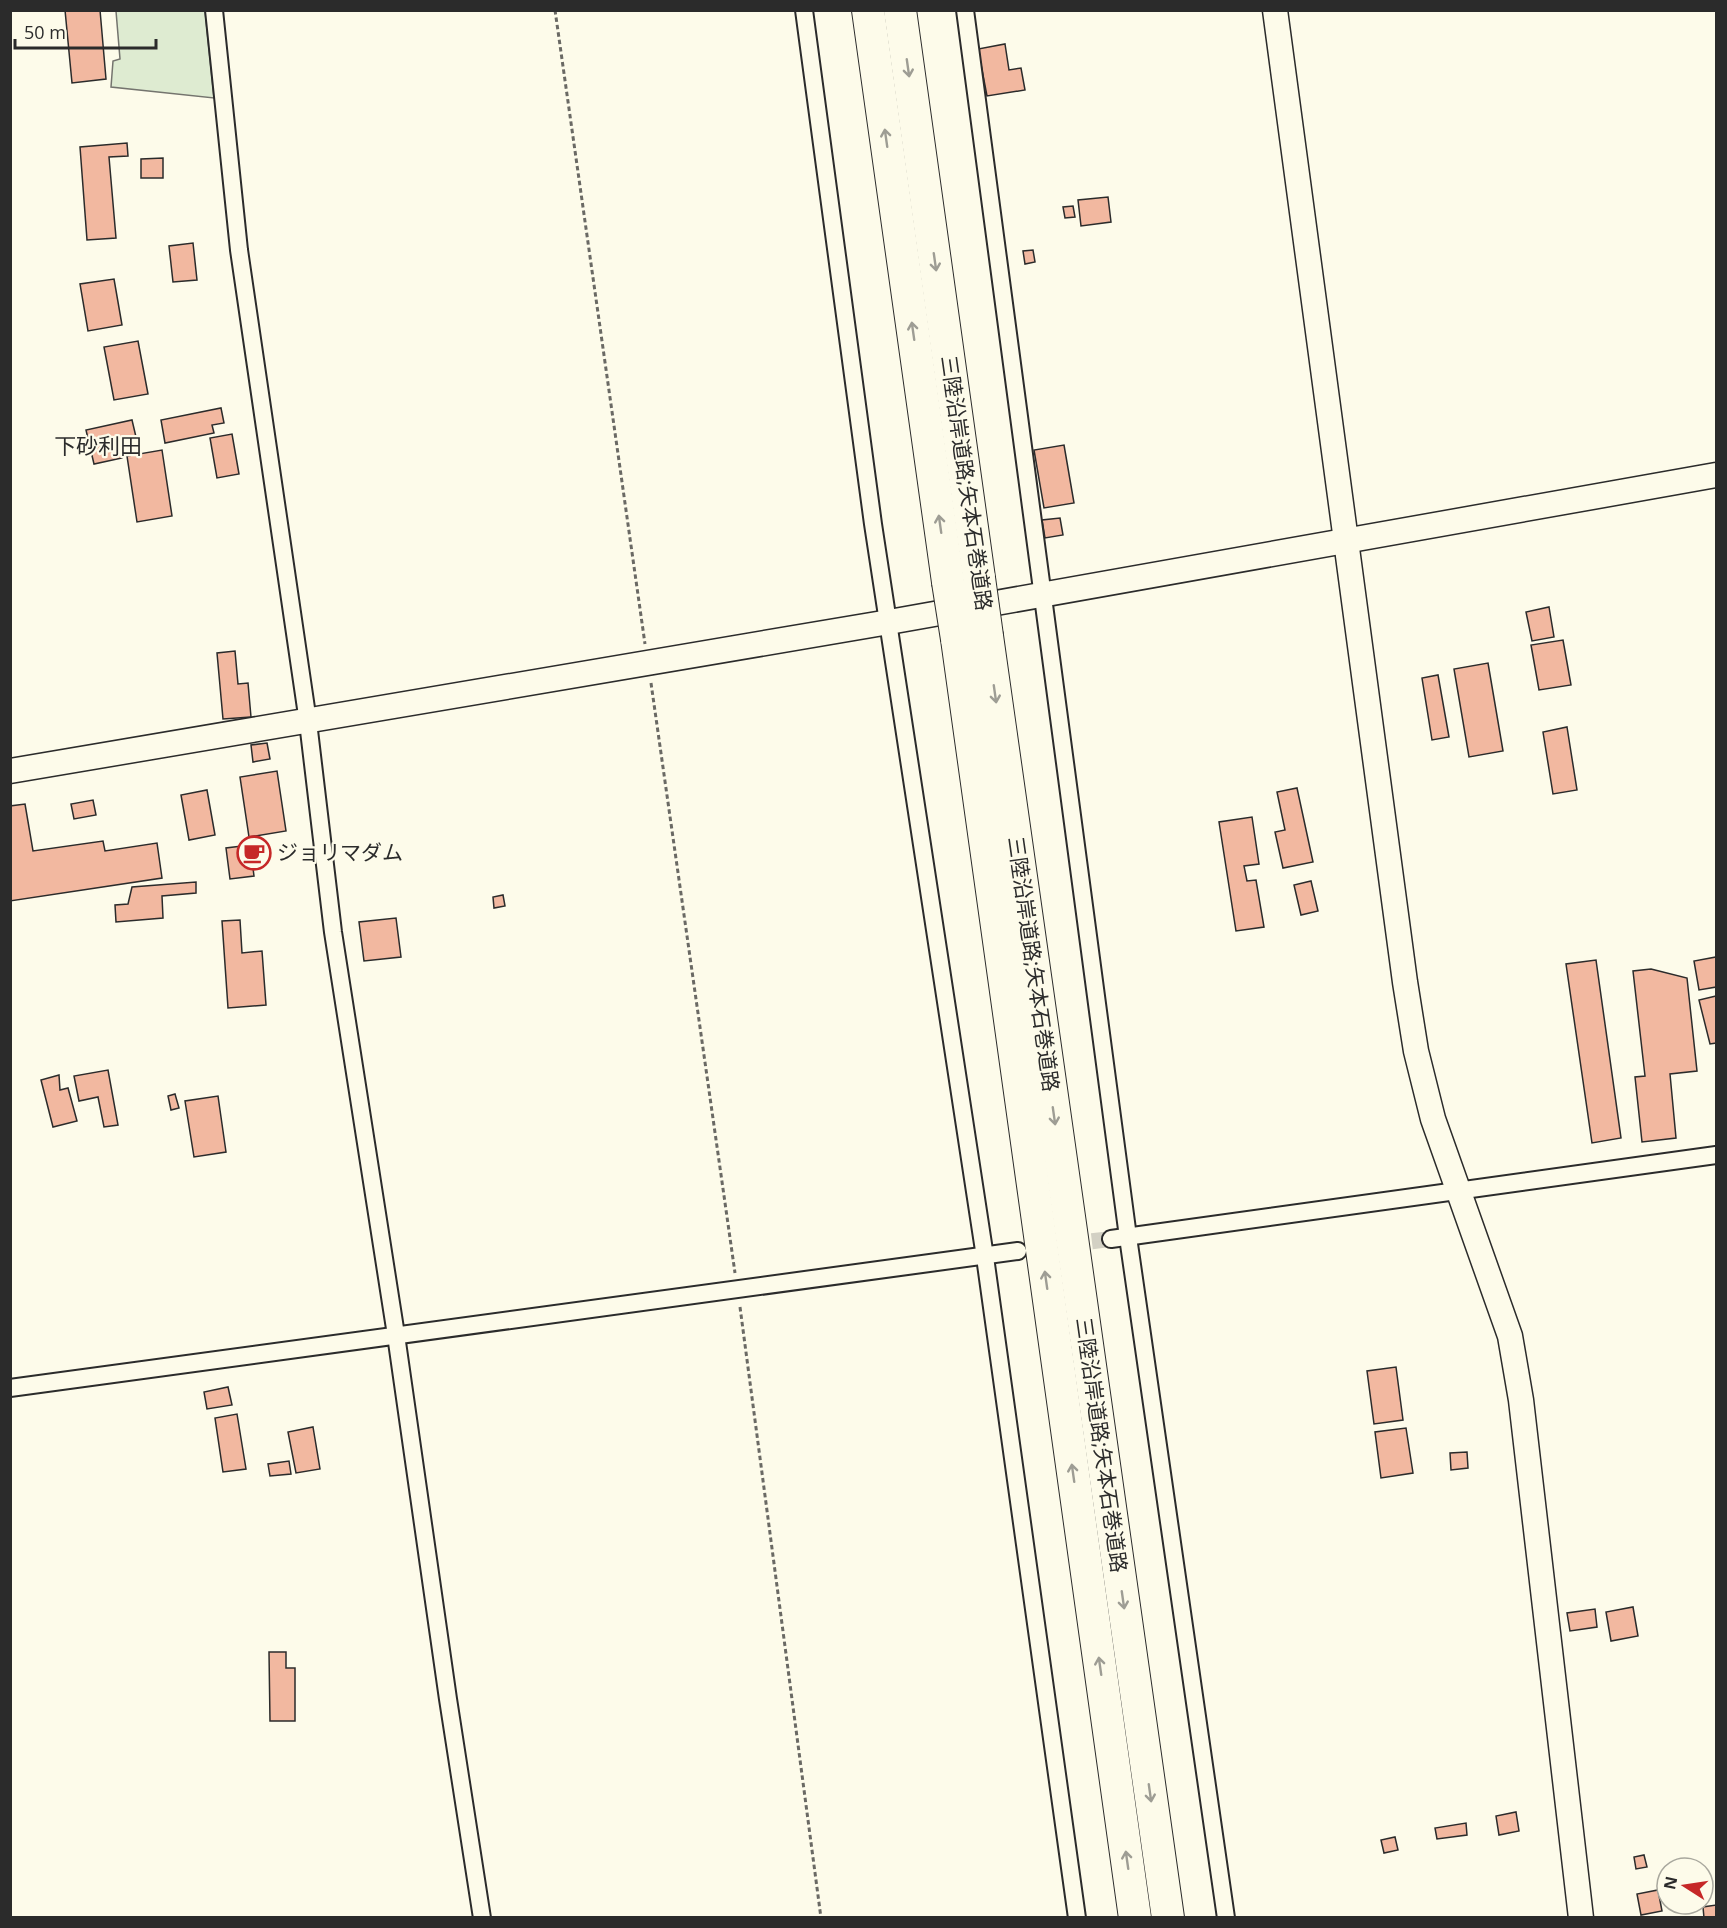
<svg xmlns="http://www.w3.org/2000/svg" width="1727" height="1928" viewBox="0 0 1727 1928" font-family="'Open Sans','Noto Sans JP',sans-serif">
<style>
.green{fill:#deebd1;stroke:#74746e;stroke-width:1.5}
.building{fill:#f2b8a0;stroke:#2b2b2b;stroke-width:1.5}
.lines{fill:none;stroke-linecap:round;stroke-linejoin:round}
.street-tunnel{stroke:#d3d1c4;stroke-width:16;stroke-dasharray:16 8;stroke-linecap:butt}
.street-casing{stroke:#2b2b2b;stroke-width:20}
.secondary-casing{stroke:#2b2b2b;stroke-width:27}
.highway-casing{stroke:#2b2b2b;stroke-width:34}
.path{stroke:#6a6964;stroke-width:3;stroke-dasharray:4.5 3;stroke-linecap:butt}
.street{stroke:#fdfbea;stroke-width:16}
.secondary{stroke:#fdfbea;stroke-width:24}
.highway{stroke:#fdfbea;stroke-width:32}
.highway-bridge-casing{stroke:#2b2b2b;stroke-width:34;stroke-linecap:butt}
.highway-bridge{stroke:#fdfbea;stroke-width:32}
.oneway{stroke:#9e9d94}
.labels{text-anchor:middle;stroke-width:4.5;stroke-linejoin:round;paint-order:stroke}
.street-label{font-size:21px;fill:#2b2b2b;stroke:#fdfbea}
.poi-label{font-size:21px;fill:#2b2b2b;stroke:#fdfbea;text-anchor:start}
.neighbourhood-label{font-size:22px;fill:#2b2b2b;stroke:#fdfbea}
</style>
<rect width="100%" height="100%" fill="#fdfbea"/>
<path class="green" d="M116 11H205L214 98 111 87 113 61 120 59Z"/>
<g class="building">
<path d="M65 10H100L106 79 72 83Z"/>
<path d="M1005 44 1009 70 1021 68 1025 90 987 96 978 49Z"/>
<path d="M127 143 128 156 109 157 116 238 87 240 80 147Z"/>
<path d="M163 158V178H141V159Z"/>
<path d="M1108 197 1111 222 1081 226 1078 200Z"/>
<path d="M1073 206 1075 217 1065 218 1063 207Z"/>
<path d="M193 243 197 280 173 282 169 246Z"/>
<path d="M1033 250 1035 262 1025 264 1023 251Z"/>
<path d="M114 279 122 325 88 331 80 284Z"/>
<path d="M138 341 148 394 114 400 104 347Z"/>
<path d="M221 408 224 423 212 425 214 433 165 443 161 420Z"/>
<path d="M132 420 136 437 118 440 122 458 94 464 86 430Z"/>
<path d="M232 434 239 474 217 478 210 438Z"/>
<path d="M1064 445 1074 503 1044 508 1034 450Z"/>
<path d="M162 450 172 516 137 522 127 456Z"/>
<path d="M1060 518 1063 535 1045 538 1042 520Z"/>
<path d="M1549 607 1554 637 1532 641 1526 612Z"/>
<path d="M1563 640 1571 685 1539 690 1531 645Z"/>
<path d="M235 651 238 684 248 683 251 717 223 719 217 653Z"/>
<path d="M1488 663 1503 751 1469 757 1454 669Z"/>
<path d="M1438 675 1449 737 1432 740 1422 678Z"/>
<path d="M1567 727 1577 790 1553 794 1543 732Z"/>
<path d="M267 743 270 759 253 762 251 745Z"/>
<path d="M277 771 286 831 249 837 240 777Z"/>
<path d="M1297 788 1313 862 1283 868 1275 832 1285 830 1277 792Z"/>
<path d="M207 790 215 835 189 840 181 795Z"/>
<path d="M93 800 96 815 74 819 71 804Z"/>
<path d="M25 804 33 851 103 841 105 851 157 843 162 878 10 901V806Z"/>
<path d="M1252 817 1259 864 1244 866 1247 881 1256 880 1264 927 1236 931 1219 822Z"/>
<path d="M250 845 254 876 230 879 226 848Z"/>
<path d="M1311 881 1318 911 1301 915 1294 885Z"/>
<path d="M196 882V893L162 896 163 918 116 922 115 905 128 904 132 887Z"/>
<path d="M503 895 505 906 494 908 493 897Z"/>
<path d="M396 918 401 957 364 961 359 922Z"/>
<path d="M240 920 242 953 262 951 266 1005 228 1008 222 921Z"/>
<path d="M1716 957V987L1699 990 1694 961Z"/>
<path d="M1596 960 1621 1138 1592 1143 1566 964Z"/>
<path d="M1651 969 1687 978 1697 1071 1670 1074 1676 1138 1642 1142 1635 1077 1645 1076 1633 971Z"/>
<path d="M1716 996V1043L1710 1044 1699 1000Z"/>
<path d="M108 1070 118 1125 104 1127 98 1097 79 1101 74 1076Z"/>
<path d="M59 1075 60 1090 68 1088 77 1121 53 1127 41 1080Z"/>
<path d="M175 1094 179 1108 171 1110 168 1096Z"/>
<path d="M218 1096 226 1152 194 1157 185 1101Z"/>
<path d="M1396 1367 1403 1420 1374 1424 1367 1371Z"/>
<path d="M228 1387 232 1405 207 1409 204 1392Z"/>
<path d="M237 1414 246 1469 223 1472 215 1418Z"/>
<path d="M313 1427 320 1469 296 1473 288 1432Z"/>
<path d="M1406 1428 1413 1473 1381 1478 1375 1432Z"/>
<path d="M1467 1452 1468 1468 1451 1470 1450 1453Z"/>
<path d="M289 1461 291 1474 270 1476 268 1464Z"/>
<path d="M1633 1607 1638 1636 1611 1641 1606 1612Z"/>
<path d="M1595 1609 1597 1627 1570 1631 1567 1613Z"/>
<path d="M269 1652H286V1668H295V1721H270Z"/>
<path d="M1516 1812 1519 1831 1499 1835 1496 1816Z"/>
<path d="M1466 1823 1467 1835 1437 1839 1435 1828Z"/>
<path d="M1395 1837 1398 1850 1384 1853 1381 1840Z"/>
<path d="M1644 1855 1647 1867 1636 1869 1634 1857Z"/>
<path d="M1658 1890 1662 1911 1641 1915 1637 1894Z"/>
<path d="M1716 1905V1918H1704L1703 1907Z"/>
</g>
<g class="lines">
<path class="street-tunnel" d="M1068 1244 1111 1239"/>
<defs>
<g id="street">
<path d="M214 10 239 250 308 722 333 932 396 1335 448 1699 482 1918"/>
<path d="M804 10 873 524 985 1257 1077 1918"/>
<path d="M965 10 1128 1237 1226 1918"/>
<path d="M1111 1239 1716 1155"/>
<path d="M10 1388 1018 1251"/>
</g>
<g id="secondary">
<path d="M1275 10 1405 982 1416 1051 1433 1119 1510 1336 1521 1400 1581 1918"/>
<path d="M10 771 889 622 1716 475"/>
</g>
<g id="highway">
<path d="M868 10 948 582"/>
<path d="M900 10 979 578"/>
<path d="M987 636 1168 1918"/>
<path d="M957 639 1135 1918"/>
</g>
</defs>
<use href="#street" class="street-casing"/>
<use href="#secondary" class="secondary-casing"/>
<use href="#highway" class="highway-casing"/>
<g class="path">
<path d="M555 10 645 644"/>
<path d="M651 683 735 1273"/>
<path d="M740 1307 821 1918"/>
</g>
<use href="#street" class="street"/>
<use href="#secondary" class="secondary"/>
<use href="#highway" class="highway"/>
<defs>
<g id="highway-bridge">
<path d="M979 578 987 636"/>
<path d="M948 582 957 639"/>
</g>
</defs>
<use href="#highway-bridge" class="highway-bridge-casing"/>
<use href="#highway-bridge" class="highway-bridge"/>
</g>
<defs><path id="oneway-shaft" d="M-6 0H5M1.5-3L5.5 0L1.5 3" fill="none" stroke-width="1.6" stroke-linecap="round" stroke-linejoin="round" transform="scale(1.5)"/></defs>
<g class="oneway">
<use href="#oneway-shaft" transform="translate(908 68) rotate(82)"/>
<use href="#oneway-shaft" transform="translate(886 138) rotate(-98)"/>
<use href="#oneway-shaft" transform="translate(935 262) rotate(82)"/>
<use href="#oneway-shaft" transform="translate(913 331) rotate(-98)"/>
<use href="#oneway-shaft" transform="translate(940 524) rotate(-98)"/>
<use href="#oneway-shaft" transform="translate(995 694) rotate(82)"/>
<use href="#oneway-shaft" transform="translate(1054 1116) rotate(82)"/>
<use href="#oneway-shaft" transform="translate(1046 1280) rotate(-98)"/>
<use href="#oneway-shaft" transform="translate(1073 1473) rotate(-98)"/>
<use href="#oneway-shaft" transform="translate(1123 1600) rotate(82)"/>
<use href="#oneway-shaft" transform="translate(1100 1666) rotate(-98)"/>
<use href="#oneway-shaft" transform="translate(1150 1793) rotate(82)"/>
<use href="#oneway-shaft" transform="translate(1127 1860) rotate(-98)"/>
</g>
<defs>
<symbol id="cafe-ring" viewBox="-11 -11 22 22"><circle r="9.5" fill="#fdfbea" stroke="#c62828" stroke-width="1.5"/><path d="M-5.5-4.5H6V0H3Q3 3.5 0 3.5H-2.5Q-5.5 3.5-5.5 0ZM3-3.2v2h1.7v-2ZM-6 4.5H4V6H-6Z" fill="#c62828"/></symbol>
</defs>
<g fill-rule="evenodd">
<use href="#cafe-ring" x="235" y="834" width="38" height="38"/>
</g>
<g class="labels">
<g class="street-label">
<text transform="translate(966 483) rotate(82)" y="7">三陸沿岸道路;矢本石巻道路</text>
<text transform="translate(1033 964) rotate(82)" y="7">三陸沿岸道路;矢本石巻道路</text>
<text transform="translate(1101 1445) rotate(82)" y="7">三陸沿岸道路;矢本石巻道路</text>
</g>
<g class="poi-label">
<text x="277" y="860">ジョリマダム</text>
</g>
<g class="neighbourhood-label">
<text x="98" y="454">下砂利田</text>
</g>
</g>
<rect width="1727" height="1928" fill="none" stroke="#2b2b2b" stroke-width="24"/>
<g transform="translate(1685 1886) rotate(282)"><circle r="28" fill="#fdfbea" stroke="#a9a89e" stroke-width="1.5"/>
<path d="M0-4.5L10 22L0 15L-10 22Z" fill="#c62828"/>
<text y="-9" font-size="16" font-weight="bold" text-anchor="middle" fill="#2b2b2b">N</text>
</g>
<path d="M15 39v9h141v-9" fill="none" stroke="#2b2b2b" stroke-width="3"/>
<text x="24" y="39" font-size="18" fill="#2b2b2b" stroke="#fdfbea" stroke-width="4.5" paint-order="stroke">50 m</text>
</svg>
